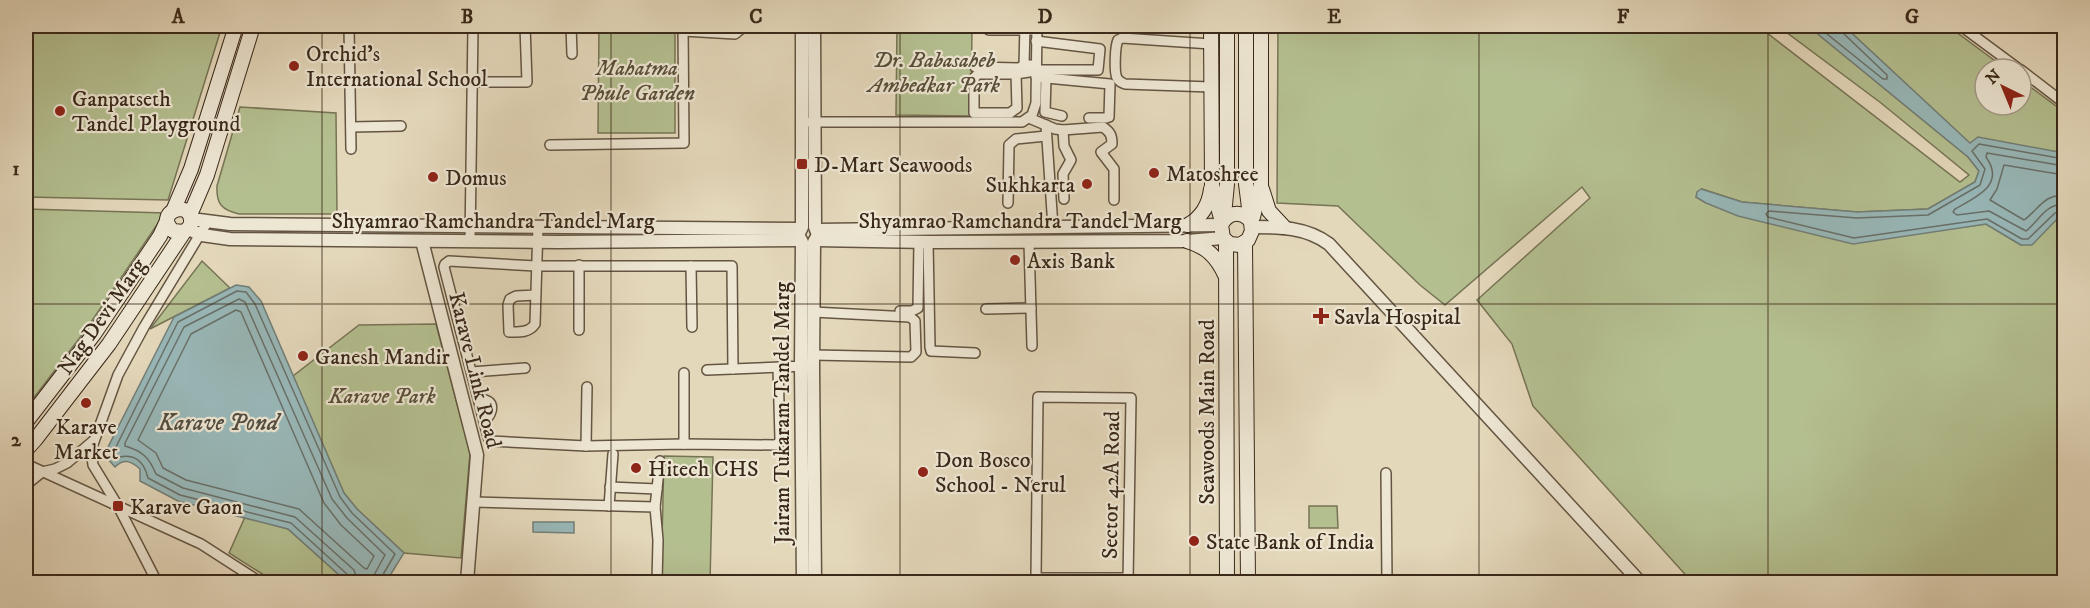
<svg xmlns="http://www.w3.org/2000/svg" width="2090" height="608" viewBox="0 0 2090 608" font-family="'IM FELL DW Pica',serif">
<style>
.green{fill:#b4bf90;stroke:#777455;stroke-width:1.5}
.water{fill:#98b8b9;stroke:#727f79;stroke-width:1.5}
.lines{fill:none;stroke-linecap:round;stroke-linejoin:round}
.shore{stroke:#69706a;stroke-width:1.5}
.minor-casing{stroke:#645542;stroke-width:12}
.tertiary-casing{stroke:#645542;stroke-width:15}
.secondary-casing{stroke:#3a291a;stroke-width:16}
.minor{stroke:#ede6d3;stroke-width:9}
.tertiary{stroke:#ede6d3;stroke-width:12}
.secondary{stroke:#ede6d3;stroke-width:14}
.grid{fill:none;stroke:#3a291a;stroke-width:1.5;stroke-opacity:0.55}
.poi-dot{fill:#8f2418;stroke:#ede6d3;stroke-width:2}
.labels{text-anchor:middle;stroke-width:4.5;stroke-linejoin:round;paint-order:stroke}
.poi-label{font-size:22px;fill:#3a291a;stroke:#ede6d3;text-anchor:start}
.park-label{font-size:22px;font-style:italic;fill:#584e38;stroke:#ede6d3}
.street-label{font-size:22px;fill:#3a291a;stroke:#ede6d3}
.water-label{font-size:24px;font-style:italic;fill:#524d42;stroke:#ede6d3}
.neatline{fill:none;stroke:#3a291a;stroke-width:2}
.grid-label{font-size:20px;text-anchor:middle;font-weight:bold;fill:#3a291a}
</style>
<rect width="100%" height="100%" fill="#e4d8bb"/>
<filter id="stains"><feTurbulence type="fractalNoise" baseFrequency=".00333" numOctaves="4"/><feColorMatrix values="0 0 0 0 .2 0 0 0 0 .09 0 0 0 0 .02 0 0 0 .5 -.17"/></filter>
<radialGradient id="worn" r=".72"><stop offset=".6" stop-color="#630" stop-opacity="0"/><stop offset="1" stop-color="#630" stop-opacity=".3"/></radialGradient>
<g class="green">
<path d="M26 26H222L168 200 26 197Z"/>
<path d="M599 26H675V133H598Z"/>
<path d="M897 26H972L971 116 896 115Z"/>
<path d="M1278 26H1758L1960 182 1969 175 1881 103 1778 26H1808L1968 157 1979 171 1975 182 1928 209 1857 212 1742 202 1702 189 1696 197 1706 203 1950 229 1986 224 2021 245 2059 217 2064 220V576L2058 582H1692L1533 406 1512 344 1477 300 1590 198 1582 187 1445 305 1420 285 1338 206 1277 203Z"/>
<path d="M1844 26H1948L2006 69H1985V105H2021V80L2064 112V153L2032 148 1970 144Z"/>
<path d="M240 107 336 113 337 214H239C222 210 216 204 217 186Z"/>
<path d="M26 209 165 213 85 331 26 408Z"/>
<path d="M202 261 230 288 150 329Z"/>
<path d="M436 324 470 453 461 558 404 553 357 509 344 493 293 376 359 325Z"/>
<path d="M664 456 713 457 710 582H661Z"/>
<path d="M1309 506H1337L1338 528H1309Z"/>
<path d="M245 517 288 529 347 582H275L229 553Z"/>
</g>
<g class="water">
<path d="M1808 26H1844L1970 143 1978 137 2064 153V220L2059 217 2032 245H2021L1986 224 1853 244 1738 216 1706 203 1696 197 1697 192 1701 189 1742 202 1857 212 1928 209 1975 182 1979 171 1968 157Z"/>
<path d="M236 285 249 287 261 301 344 493 357 509 404 553 386 582H347L288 529 178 501 140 481V469C131 461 124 458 115 467L104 455 174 317Z"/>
<path d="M533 522H574V533L533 532Z"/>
</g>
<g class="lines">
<g class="shore">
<path d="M1817 26 1883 79H1887V75L1842 32 1840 26"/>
<path d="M2064 159 1979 144 1972 151 1985 169 1980 185 1928 215 1857 218 1769 211 1766 214 1768 217 1854 238 1987 219 2022 239H2028L2055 213 2059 212 2064 213"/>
<path d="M2064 166 1987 153 1986 157C2006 185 1976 197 1955 209L1953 212 1957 215 1989 211 2026 231C2038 222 2047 202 2064 205"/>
<path d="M2064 175 2004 165 1997 189 1990 200 2024 220C2038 210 2045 193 2064 196"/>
<path d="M236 310 241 312 324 503 341 525 374 556 367 569 364 568 299 509 186 480 163 468 156 453 138 440 191 334Z"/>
<path d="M351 582 349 576 291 523 180 495 148 478C144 461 134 452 115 458L112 455 178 322 237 291 246 292 255 304 340 497 352 513 395 554 381 578V582"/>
<path d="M358 582 354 570 295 517 183 488 156 474C149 457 142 451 125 446V443L184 327 239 299 245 302 332 499 347 518 385 555 374 575 373 582"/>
</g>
<defs>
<g id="minor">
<path d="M349 26 351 149"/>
<path d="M571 26 572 54"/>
<path d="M1961 26 2019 69"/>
<path d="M989 30H1037"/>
<path d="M683 31 735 34 741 29V26"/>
<path d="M1211 44 1122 38 1118 40C1115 46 1114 72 1117 78 1119 82 1121 82 1125 84L1211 87"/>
<path d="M1024 65 1025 26"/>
<path d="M975 67 1019 68 1024 65H1036"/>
<path d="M2021 70 2064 103"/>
<path d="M1016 74 1017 108 1010 113H974V78L978 74H1016L1042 70H1098L1100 49 1036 41"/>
<path d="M1036 77 1110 84 1109 117 1106 118H1089"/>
<path d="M1046 78 1045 112 1062 116"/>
<path d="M472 82H527L525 26"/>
<path d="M1029 118 1055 129 1063 130 1103 127C1110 132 1112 135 1112 144L1101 152 1114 169V200"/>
<path d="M810 122H1022L1032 115 1036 103 1037 26"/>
<path d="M1046 125 1053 227"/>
<path d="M351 127 401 126"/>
<path d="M1063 130 1064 146 1071 160 1063 174 1064 199"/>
<path d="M550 145 684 143 683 26"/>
<path d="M1008 203 1009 145 1016 139 1046 136"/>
<path d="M470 241 473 26"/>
<path d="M928 242 930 347 931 351 975 353"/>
<path d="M1029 242 1032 346"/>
<path d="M691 266 692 327"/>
<path d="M536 295 516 296 510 299 508 305 509 332C519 332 529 333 535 324L538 226"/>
<path d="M986 309 1031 308"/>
<path d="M900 311H912L918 308 919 242"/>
<path d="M579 330V265"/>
<path d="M813 355 911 357 916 352 915 321 910 317 813 312"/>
<path d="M733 369 732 266H536L449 261 445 264 444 267 488 437 490 441 586 446 684 444 775 445 779 443 780 439 778 368"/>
<path d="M707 370 807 366"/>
<path d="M472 372 525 368"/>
<path d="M479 399C496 400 494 412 484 422"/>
<path d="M684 444V373"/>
<path d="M586 446 587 387"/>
<path d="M26 464 201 544 260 582"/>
<path d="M1386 473 1387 582"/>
<path d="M26 485 42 472 55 469 67 463 93 441"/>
<path d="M610 487 657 489"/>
<path d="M474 502 655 507 658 540 657 582"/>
<path d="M609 506 613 454"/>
<path d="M655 507 660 461"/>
<path d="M157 582 118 506 93 465 91 450 118 375 144 327 208 221"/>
<path d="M1128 582 1131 398 1038 397 1036 578H1128"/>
</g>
<g id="tertiary">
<path d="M802 26V227L798 235 802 242 801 366 803 582"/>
<path d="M814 26 815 227 818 235 814 242 813 367 815 582"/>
<path d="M191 219 230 224 800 229"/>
<path d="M1252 227C1280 227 1306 227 1329 244L1640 582"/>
<path d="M188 229 202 235 230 239 559 242 800 240"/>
<path d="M817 230 1221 225"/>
<path d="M816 240 928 242 1187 241 1223 238"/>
<path d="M422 241 477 455 467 582"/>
</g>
<g id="secondary">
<path d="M1211 26 1212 185 1222 222"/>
<path d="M1246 26V184L1252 231 1248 240 1240 245 1230 244 1223 238 1221 225C1227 213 1239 210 1249 219"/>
<path d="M1262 189 1269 211 1284 227"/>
<path d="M173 211 191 169 236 26"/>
<path d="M190 215 207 175 253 26"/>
<path d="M1224 215 1227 184V26"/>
<path d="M1253 217 1261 184V26"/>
<path d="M1188 225C1202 217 1209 205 1211 189"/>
<path d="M1187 241C1207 247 1217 257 1225 275"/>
<path d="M1226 241 1227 582"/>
<path d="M1245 242 1248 582"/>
<path d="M26 422 94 334 160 236 167 221"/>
<path d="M26 450 35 440 109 344 184 232C189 228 192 225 191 220 190 199 153 212 173 231L184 232"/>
</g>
</defs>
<use href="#minor" class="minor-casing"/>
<use href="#tertiary" class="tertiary-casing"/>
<use href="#secondary" class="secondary-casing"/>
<use href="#minor" class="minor"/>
<use href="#tertiary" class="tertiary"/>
<use href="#secondary" class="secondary"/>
</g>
<path class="grid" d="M322 26V582M611 26V582M900 26V582M1190 26V582M1479 26V582M1768 26V582M26 304H2064"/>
<g class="poi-dot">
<circle cx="294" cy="66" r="6"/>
<circle cx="60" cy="111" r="6"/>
<rect x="796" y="158" width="12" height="12" rx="3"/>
<circle cx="1154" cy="173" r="6"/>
<circle cx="433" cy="177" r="6"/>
<circle cx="1087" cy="184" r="6"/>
<circle cx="1015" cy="260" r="6"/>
<path d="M1318 307h6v6h6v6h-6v6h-6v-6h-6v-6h6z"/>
<circle cx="303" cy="356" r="6"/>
<circle cx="86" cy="403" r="6"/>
<circle cx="636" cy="468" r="6"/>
<circle cx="923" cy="472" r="6"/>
<rect x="112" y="500" width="12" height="12" rx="3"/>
<circle cx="1194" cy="541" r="6"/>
</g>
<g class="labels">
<g class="poi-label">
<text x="306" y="61">Orchid's<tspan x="306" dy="25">International School</tspan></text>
<text x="72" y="106">Ganpatseth<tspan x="72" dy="25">Tandel Playground</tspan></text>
<text x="814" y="172">D-Mart Seawoods</text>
<text x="1166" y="181">Matoshree</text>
<text x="445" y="185">Domus</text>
<text x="1075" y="192" text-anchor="end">Sukhkarta</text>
<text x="1027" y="268">Axis Bank</text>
<text x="1334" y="324">Savla Hospital</text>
<text x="315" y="364">Ganesh Mandir</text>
<text x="86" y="434" text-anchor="middle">Karave<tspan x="86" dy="25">Market</tspan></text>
<text x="935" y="467">Don Bosco<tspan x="935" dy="25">School - Nerul</tspan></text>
<text x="648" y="476">Hitech CHS</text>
<text x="130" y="514">Karave Gaon</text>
<text x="1206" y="549">State Bank of India</text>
</g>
<g class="park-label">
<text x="934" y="67">Dr. Babasaheb<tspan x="934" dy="25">Ambedkar Park</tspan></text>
<text x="637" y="75">Mahatma<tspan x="637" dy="25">Phule Garden</tspan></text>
<text x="382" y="403">Karave Park</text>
</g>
<g class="street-label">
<text x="493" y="228">Shyamrao Ramchandra Tandel Marg</text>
<text x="1020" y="228">Shyamrao Ramchandra Tandel Marg</text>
<text transform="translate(101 316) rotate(-55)" y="8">Nag Devi Marg</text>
<text transform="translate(476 370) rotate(76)" y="8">Karave Link Road</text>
<text transform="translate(1206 412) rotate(-90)" y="8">Seawoods Main Road</text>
<text transform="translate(781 413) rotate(-90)" y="8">Jairam Tukaram Tandel Marg</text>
<text transform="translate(1110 485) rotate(-89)" y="8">Sector 42A Road</text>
</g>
<g class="water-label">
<text x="218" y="430">Karave Pond</text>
</g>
</g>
<rect width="2090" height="608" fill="none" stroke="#e4d8bb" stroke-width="66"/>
<g transform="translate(2003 87) rotate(317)"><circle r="28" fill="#ede6d3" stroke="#a59a89" stroke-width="1.5"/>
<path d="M0-4.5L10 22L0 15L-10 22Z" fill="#8f2418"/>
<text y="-9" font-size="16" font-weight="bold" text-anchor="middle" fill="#3a291a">N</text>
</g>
<rect x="33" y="33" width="2024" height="542" class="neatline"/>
<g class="grid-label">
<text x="178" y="23">A</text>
<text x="467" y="23">B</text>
<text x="756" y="23">C</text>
<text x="1045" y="23">D</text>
<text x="1334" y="23">E</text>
<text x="1623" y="23">F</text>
<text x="1912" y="23">G</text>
<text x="16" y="175">1</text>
<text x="16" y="446">2</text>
</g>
<rect width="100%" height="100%" filter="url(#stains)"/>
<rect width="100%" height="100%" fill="url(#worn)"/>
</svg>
